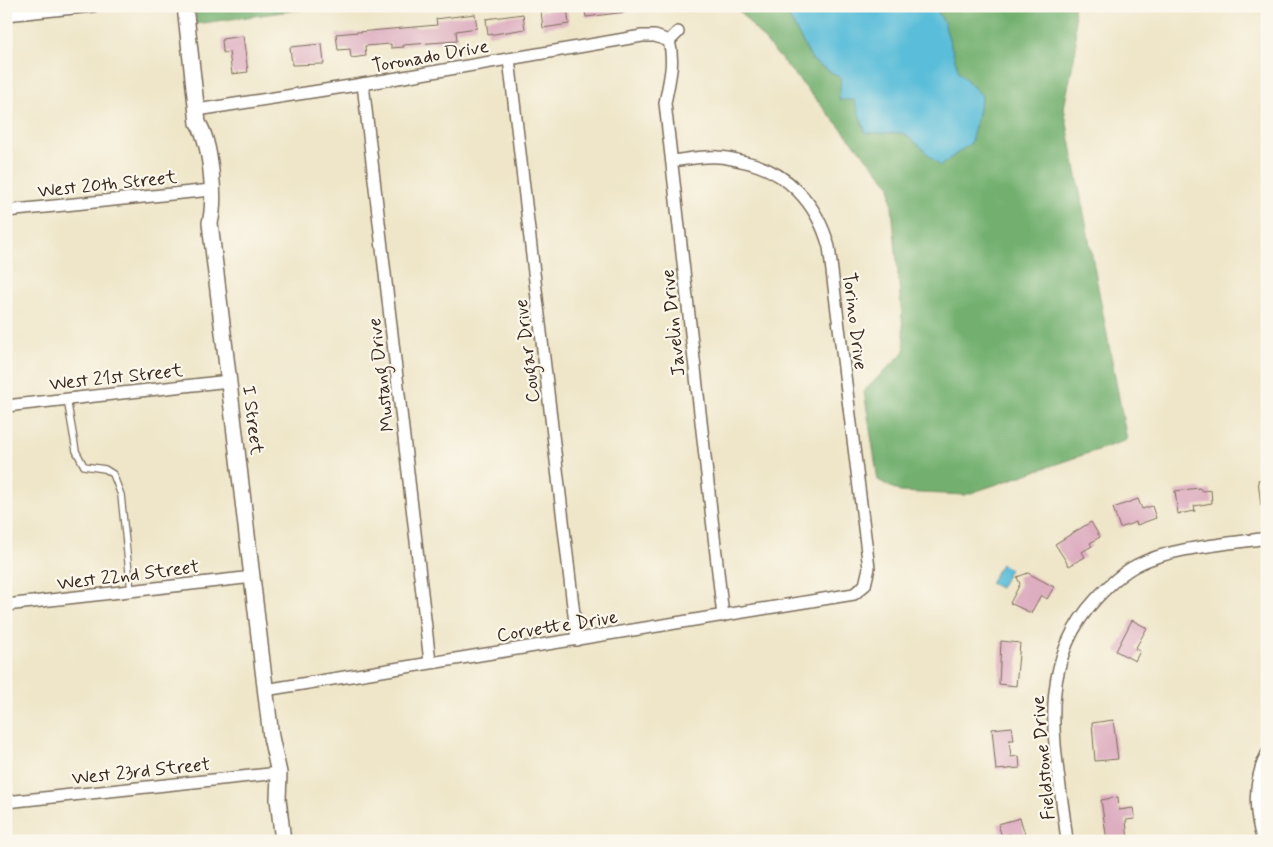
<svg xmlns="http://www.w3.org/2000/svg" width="1273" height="847" viewBox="0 0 1273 847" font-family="Mynerve,sans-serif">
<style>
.forest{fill:#73b070;stroke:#576d47}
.water{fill:#5abdd9;stroke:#4a747c}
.building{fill:#ddadc0}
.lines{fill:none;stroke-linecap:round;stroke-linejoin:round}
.lane-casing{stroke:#7a6c5a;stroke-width:8}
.street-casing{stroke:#7a6c5a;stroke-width:14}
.secondary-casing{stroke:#7a6c5a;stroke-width:18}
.lane{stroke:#fff;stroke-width:5.5}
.street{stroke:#fff;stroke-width:11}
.secondary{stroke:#fff;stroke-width:15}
.labels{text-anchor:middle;stroke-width:4.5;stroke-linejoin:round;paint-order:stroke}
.street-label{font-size:19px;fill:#3b2a1e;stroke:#fbf7ec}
</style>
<rect width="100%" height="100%" fill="#fbf7ec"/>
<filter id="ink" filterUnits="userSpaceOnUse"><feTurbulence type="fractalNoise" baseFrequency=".02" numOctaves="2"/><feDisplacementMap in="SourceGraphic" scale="10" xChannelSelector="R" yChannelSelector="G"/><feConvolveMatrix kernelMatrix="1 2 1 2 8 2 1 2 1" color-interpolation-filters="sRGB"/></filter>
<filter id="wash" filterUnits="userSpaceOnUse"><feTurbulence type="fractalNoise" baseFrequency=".0096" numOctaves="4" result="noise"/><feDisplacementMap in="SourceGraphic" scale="20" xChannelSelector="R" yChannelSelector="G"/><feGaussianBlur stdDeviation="1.12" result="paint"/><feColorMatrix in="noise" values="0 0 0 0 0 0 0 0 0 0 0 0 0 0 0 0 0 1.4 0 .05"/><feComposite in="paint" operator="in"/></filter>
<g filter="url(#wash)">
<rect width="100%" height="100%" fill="#efe6c9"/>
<g class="forest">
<path d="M195 6H326L196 24Z"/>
<path d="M735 6H783L813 61 841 78 854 100 866 132 903 133 920 146 940 166 971 143 982 96 959 72 944 23 935 6H1074L1076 48 1064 108 1127 440 965 495 900 492 878 480 864 391 905 351 890 185Z"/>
</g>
<g class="water">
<path d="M783 6H935L944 23 959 72 982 96 971 143 940 166 920 146 903 133H866L854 100H839L841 78 813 61Z"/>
<path d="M1001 564 1010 569 1000 588 990 583Z"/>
</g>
<g id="blocks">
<g class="building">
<path d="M584 6H625L626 12 586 17Z"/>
<path d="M567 8 569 24 543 28 541 11Z"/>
<path d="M475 14 477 28 456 31 457 41 403 45 404 47 391 48V44L365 46 366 56 351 58 350 49 338 50 336 34 437 25 436 19Z"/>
<path d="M523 14 525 29 488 35 486 19Z"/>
<path d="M243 36 248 72 232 74 229 52 223 53 222 39Z"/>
<path d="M322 44 324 64 292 65 290 47Z"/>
<path d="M1267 478V506H1261L1258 480Z"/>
<path d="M1199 488 1203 491 1211 490 1212 503 1194 506 1195 511 1178 514 1175 491Z"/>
<path d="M1138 499 1142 509 1152 506 1156 518 1137 525 1136 522 1120 528 1113 508Z"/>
<path d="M1091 522 1100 537 1090 543 1092 546 1082 552 1085 557 1069 566 1055 544Z"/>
<path d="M1028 573 1054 587 1047 599 1041 595 1031 613 1010 603 1020 584 1017 577Z"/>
<path d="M1132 620 1147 628 1135 649 1140 651 1135 661 1116 651Z"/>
<path d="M1001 641 1020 643 1016 686 999 684Z"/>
<path d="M1113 720 1118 759 1095 761 1092 723Z"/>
<path d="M1012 727 1014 740H1009L1011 757 1019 756 1020 768 996 770 992 729Z"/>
<path d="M1118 797 1119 810 1133 808 1135 819 1126 820 1128 841H1107L1101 800Z"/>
<path d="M1020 818 1026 837 1023 838 1024 841H1012L1010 834 1002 837 998 824Z"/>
</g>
</g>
</g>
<g filter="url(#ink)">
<use href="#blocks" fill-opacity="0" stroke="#7a6c5a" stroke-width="1"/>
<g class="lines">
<defs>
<path id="lane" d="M67 399 76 451 84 466 105 469 113 474 121 495 131 591"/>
<g id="street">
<path d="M6 15 93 6"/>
<path d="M669 41C675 62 669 82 665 103L723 616"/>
<path d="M669 41 678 32"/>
<path d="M509 59 577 640"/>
<path d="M363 84 430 662"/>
<path d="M197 110 363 84 642 36H655L669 41"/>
<path d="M6 211 211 190"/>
<path d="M6 406 229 381"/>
<path d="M6 605 253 577"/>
<path d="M265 690 854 594 865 585 869 568 829 247C817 203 787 170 741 161 733 159 725 157 718 157 703 156 687 159 672 161"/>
<path d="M6 802 279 773"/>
<path d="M1067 841C1058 756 1031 669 1096 599 1108 586 1121 573 1137 565 1171 547 1229 544 1267 538"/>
<path d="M1263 841C1254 813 1253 781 1267 754"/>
</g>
<path id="secondary" d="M185 6 198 123C211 143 216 200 210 223L271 737 279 773 278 799 283 841"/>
</defs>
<use href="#lane" class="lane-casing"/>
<use href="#street" class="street-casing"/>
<use href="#secondary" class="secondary-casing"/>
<use href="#lane" class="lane"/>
<use href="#street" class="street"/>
<use href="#secondary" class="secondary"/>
</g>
</g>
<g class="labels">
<g class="street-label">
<text transform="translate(430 55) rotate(-10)" y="7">Toronado Drive</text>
<text transform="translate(107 183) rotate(-6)" y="7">West 20th Street</text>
<text transform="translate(856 321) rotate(83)" y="7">Torino Drive</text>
<text transform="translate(672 323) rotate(-96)" y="7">Javelin Drive</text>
<text transform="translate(526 351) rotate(-97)" y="7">Cougar Drive</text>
<text transform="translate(380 375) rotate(-97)" y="7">Mustang Drive</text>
<text transform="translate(116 376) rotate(-6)" y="7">West 21st Street</text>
<text transform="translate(254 420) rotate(83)" y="7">I Street</text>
<text transform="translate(128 574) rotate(-7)" y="7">West 22nd Street</text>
<text transform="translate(557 625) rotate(-9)" y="7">Corvette Drive</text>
<text transform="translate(1042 758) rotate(-95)" y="7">Fieldstone Drive</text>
<text transform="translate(141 770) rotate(-6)" y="7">West 23rd Street</text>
</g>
</g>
<rect width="1273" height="847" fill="none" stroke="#fbf7ec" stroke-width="25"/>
</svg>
